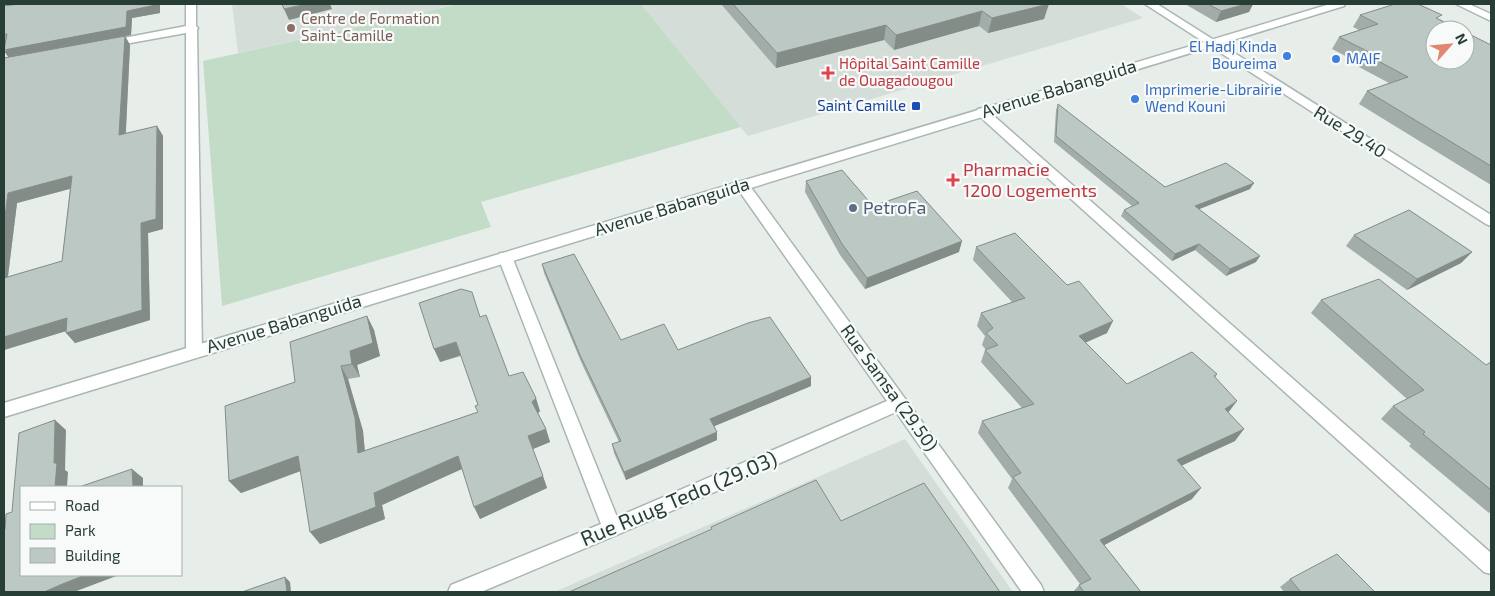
<svg xmlns="http://www.w3.org/2000/svg" width="1495" height="596" viewBox="0 0 1495 596" font-family="'Exo 2',sans-serif">
<style>
.built{fill:#d5ddd9}
.green{fill:#c3dcc8}
.lines{fill:none;stroke-linecap:round;stroke-linejoin:round}
.minor-casing{stroke:#aab6b1;stroke-width:3}
.tertiary-casing{stroke:#aab6b1;stroke-width:3}
.secondary-casing{stroke:#a6b8b1;stroke-width:3}
.minor{fill:#fff;fill-rule:evenodd}
.tertiary{fill:#fff;fill-rule:evenodd}
.secondary{fill:#fff;fill-rule:evenodd}
.wall{fill:#a2aca8;fill-rule:evenodd}
.shaded-wall{fill:#848c88}
.building{fill:#bcc8c3;stroke:#848c88}
.education-dot{fill:#8d6e63;stroke:#f7faf9;stroke-width:2}
.shop-dot{fill:#3f7fe0;stroke:#f7faf9;stroke-width:2}
.health-dot{fill:#e0444e;stroke:#f7faf9;stroke-width:2}
.transit-dot{fill:#1a4fb4;stroke:#f7faf9;stroke-width:2}
.service-dot{fill:#5c6f8a;stroke:#f7faf9;stroke-width:2}
.labels{text-anchor:middle;stroke-width:4.5;stroke-linejoin:round;paint-order:stroke}
.far-education-label{font-size:15px;fill:#785e54;stroke:#f7faf9;text-anchor:start}
.far-shop-label{font-size:15px;fill:#366cbe;stroke:#f7faf9;text-anchor:start}
.far-health-label{font-size:15px;fill:#be3a42;stroke:#f7faf9;text-anchor:start}
.far-transit-label{font-size:15px;fill:#164399;stroke:#f7faf9;text-anchor:end}
.street-label{font-size:18px;fill:#273e37;stroke:#f7faf9}
.health-label{font-size:18px;fill:#be3a42;stroke:#f7faf9;text-anchor:start}
.service-label{font-size:18px;fill:#4e5e75;stroke:#f7faf9;text-anchor:start}
.near-street-label{font-size:21px;fill:#273e37;stroke:#f7faf9}
</style>
<rect width="100%" height="100%" fill="#e7eeea"/>
<g class="built">
<path d="M232 4H458L238 53Z"/>
<path d="M641 4H1121L1143 18 748 136Z"/>
<path d="M905 439 1013 592H554Z"/>
</g>
<path class="green" d="M459 4H641L741 127 481 202 491 227 222 306 203 61Z"/>
<g class="lines">
<defs>
<g id="minor">
<path d="M186 4H196V26L198 28 197 30 202 352 200 356 194 358 188 356 186 352V33L108 47 103 44 108 41 186 26Z"/>
<path d="M1145 4H1157L1491 215V226L1486 224Z"/>
<path d="M982 108 986 109 1491 553V574L1484 572 978 115 976 112 978 109Z"/>
<path d="M742 181 747 182 1041 585 1044 592H1022L896 412 619 534 481 592H448L451 585 601 524 498 257 500 253H510L512 257 617 517 887 401 737 188 735 185 737 182Z"/>
</g>
<path id="tertiary" d="M1330 4H1345L1344 6 4 417V403Z"/>
<path id="secondary" d="M1456 4H1469L1491 14V21Z"/>
</defs>
<use href="#minor" class="minor-casing"/>
<use href="#tertiary" class="tertiary-casing"/>
<use href="#secondary" class="secondary-casing"/>
<use href="#minor" class="minor"/>
<use href="#tertiary" class="tertiary"/>
<use href="#secondary" class="secondary"/>
</g>
<g class="wall">
<path d="M721 4H1048L1044 19 988 33 979 26 894 50 884 40 776 68Z"/>
<path d="M1185 4H1253L1249 12 1216 22Z"/>
<path d="M4 6 160 13 132 18 131 35 125 36 130 45 126 133 157 126 163 136V229L148 233 150 320 75 343 66 331 4 350V58L8 57 5 42 4 43ZM70 189 62 261 8 277 17 203Z"/>
<path d="M1360 15 1439 19 1491 45V185L1359 104 1367 91 1389 83 1359 67 1361 64 1332 49 1339 37 1359 30 1353 27Z"/>
<path d="M1058 104 1165 187 1250 189 1199 209 1256 262 1226 276 1195 250 1172 261 1121 216 1124 210 1132 206 1054 142 1056 110Z"/>
<path d="M806 181 873 206 959 252 865 289 840 255 805 192Z"/>
<path d="M1354 235 1472 252 1461 263 1407 290 1346 246Z"/>
<path d="M976 247 1107 333 1085 343 1127 384 1217 374 1215 378 1228 412 1235 441 1181 465 1192 499 1104 545 1141 592H1073L1080 584 1008 488 1012 479 978 433 982 421 1022 408 981 362 985 350H986L982 345 985 336 977 326 981 313 1012 302 973 260Z"/>
<path d="M542 264 621 340 678 350 811 386 714 426 717 440 626 480 614 453 612 444 619 442 582 364 544 273Z"/>
<path d="M1321 300 1486 365 1491 362V511L1489 513 1409 446 1411 444 1381 419 1393 406 1407 399 1311 313Z"/>
<path d="M367 316 374 330 380 356 357 365 360 377 348 379 363 431 365 451 478 412V405L461 356 440 362 481 317 509 376 540 411 538 413 546 429 550 442 533 449 547 488 480 519 462 469 382 505 385 519 320 544 301 471 241 493 229 481 295 382Z"/>
<path d="M1290 579 1375 592H1284L1280 587Z"/>
</g>
<g class="shaded-wall">
<path d="M156 4H160V13L132 18 131 35 125 36 130 45 125 145 9 58 4 51 127 11Z"/>
<path d="M307 4H330L332 9 289 20 284 9Z"/>
<path d="M1049 4 1044 19 988 33 992 18Z"/>
<path d="M1246 4H1253L1249 12 1216 22 1221 11Z"/>
<path d="M982 11 979 26 894 50 896 35Z"/>
<path d="M886 25 884 40 776 68 777 53Z"/>
<path d="M157 126 163 136V229L148 233 150 320 75 343 66 333Z"/>
<path d="M72 176 80 186 17 203 6 291 4 288V224L8 193Z"/>
<path d="M1254 183 1250 189 1192 212 1195 206Z"/>
<path d="M962 241 959 252 865 289 867 278Z"/>
<path d="M1199 244 1195 250 1172 261 1175 254Z"/>
<path d="M1472 252 1461 263 1407 290 1417 279Z"/>
<path d="M1260 256 1256 262 1226 276 1230 269Z"/>
<path d="M367 316 374 330 380 356 357 365 360 377 352 364 350 351Z"/>
<path d="M67 318 76 328 4 350V337Z"/>
<path d="M1113 321 1107 333 1073 348 1079 336Z"/>
<path d="M456 342 461 355 440 362 434 349Z"/>
<path d="M341 366 348 379 363 431 366 466 358 453Z"/>
<path d="M811 377V386L710 428V419Z"/>
<path d="M536 398 540 411 536 415 532 402Z"/>
<path d="M1237 401 1228 413 1225 409Z"/>
<path d="M55 420 66 430 65 470 68 472 67 487H55L54 463Z"/>
<path d="M546 429 550 442 533 449 528 436Z"/>
<path d="M1244 429 1235 441 1168 472 1177 460Z"/>
<path d="M717 432V440L626 480 624 472Z"/>
<path d="M298 456 308 468 241 493 229 481Z"/>
<path d="M458 456 464 468 382 505 385 519 320 544 310 532 374 493Z"/>
<path d="M132 469 143 478V487H133Z"/>
<path d="M543 476 547 488 480 519 474 507Z"/>
<path d="M1201 488 1192 499 1093 551 1100 540Z"/>
<path d="M85 575H119L74 592H44L60 585Z"/>
<path d="M285 577 290 582 291 592H287Z"/>
</g>
<g class="building">
<path d="M19 4H156V5L127 11 126 27 4 50 7 34H4V6Z"/>
<path d="M282 4H307L284 9Z"/>
<path d="M733 4H1049L992 18 982 11 896 35 886 25 777 53Z"/>
<path d="M1208 4H1246L1221 11Z"/>
<path d="M1395 4H1418L1442 15 1436 18 1461 30H1435V60H1465V32L1491 45V166L1367 91 1408 77 1367 55 1371 53 1339 37 1378 24 1360 15Z"/>
<path d="M125 36 119 135 157 126 156 219 141 223 142 310 66 333 67 318 4 337V278L62 261 72 176 8 193 4 224V58Z"/>
<path d="M1058 104 1165 187 1226 163 1254 183 1195 206 1260 256 1230 269 1199 244 1175 254 1124 210 1139 203 1056 136Z"/>
<path d="M842 170 873 206 917 191 962 241 867 278 842 244 806 181Z"/>
<path d="M1409 210 1472 252 1417 279 1354 235Z"/>
<path d="M1015 233 1067 285 1079 281 1113 321 1079 336 1127 384 1192 352 1217 374 1214 376 1237 401 1225 409 1244 429 1177 460 1201 488 1100 540 1141 592H1084L1079 585 1091 579 1013 477 1021 473 982 421 1034 404 985 350 998 345 986 333 993 328 981 313 1025 298 976 247Z"/>
<path d="M574 254 621 340 664 324 678 350 748 323 770 317 811 377 710 419 717 432 624 472 612 444 621 441 580 355 542 264Z"/>
<path d="M1379 279 1486 365 1491 362V490L1423 434 1425 432 1393 406 1424 390 1321 300Z"/>
<path d="M461 289 472 292 480 317 486 315 509 376 523 372 536 398 532 402 546 429 528 436 543 476 474 507 458 456 374 493 376 507 310 532 298 456 229 481 225 406 295 382 290 342 367 316 373 343 350 351 352 364 341 366 355 418 358 453 478 412 475 406 478 405 456 342 434 349 419 303Z"/>
<path d="M55 420 54 463H57L55 487H21V575H85L60 585 44 592H4V529H5L6 514 12 512 19 433Z"/>
<path d="M132 469 133 487H79Z"/>
<path d="M816 480 841 521 924 483 1000 592H569L712 529 711 527Z"/>
<path d="M1337 554 1375 592H1301L1290 579Z"/>
<path d="M285 577 287 592H242Z"/>
</g>
<circle class="education-dot" cx="291" cy="28" r="5"/>
<g class="shop-dot">
<circle cx="1287" cy="56" r="5"/>
<circle cx="1336" cy="59" r="5"/>
<circle cx="1135" cy="99" r="5"/>
</g>
<g class="health-dot">
<path d="M825.5 65.5h5v5h5v5h-5v5h-5v-5h-5v-5h5z"/>
<path d="M950.5 172.5h5v5h5v5h-5v5h-5v-5h-5v-5h5z"/>
</g>
<rect class="transit-dot" x="911" y="101" width="10" height="10" rx="2.5"/>
<circle class="service-dot" cx="853" cy="208" r="5"/>
<g class="labels">
<g class="far-education-label">
<text x="301" y="24">Centre de Formation<tspan x="301" dy="17">Saint-Camille</tspan></text>
</g>
<g class="far-shop-label">
<text x="1277" y="52" text-anchor="end">El Hadj Kinda<tspan x="1277" dy="17">Boureima</tspan></text>
<text x="1346" y="64">MAIF</text>
<text x="1145" y="95">Imprimerie-Librairie<tspan x="1145" dy="17">Wend Kouni</tspan></text>
</g>
<g class="far-health-label">
<text x="839" y="69">Hôpital Saint Camille<tspan x="839" dy="17">de Ouagadougou</tspan></text>
</g>
<g class="far-transit-label">
<text x="906" y="111">Saint Camille</text>
</g>
<g class="street-label">
<text transform="translate(1059 89) rotate(-17)" y="6">Avenue Babanguida</text>
<text transform="translate(1350 132) rotate(32)" y="6">Rue 29.40</text>
<text transform="translate(672 207) rotate(-17)" y="6">Avenue Babanguida</text>
<text transform="translate(284 324) rotate(-17)" y="6">Avenue Babanguida</text>
<text transform="translate(889 388) rotate(54)" y="6">Rue Samsa (29.50)</text>
</g>
<g class="health-label">
<text x="963" y="176">Pharmacie<tspan x="963" dy="21">1200 Logements</tspan></text>
</g>
<g class="service-label">
<text x="863" y="214">PetroFa</text>
</g>
<g class="near-street-label">
<text transform="translate(679 499) rotate(-23)" y="7">Rue Ruug Tedo (29.03)</text>
</g>
</g>
<rect width="1495" height="596" fill="none" stroke="#273e37" stroke-width="10"/>
<rect x="20" y="486" width="162" height="90" fill="#f7faf9" stroke="#a4afab"/>
<rect x="30" y="502" width="25" height="8" fill="#ffffff" stroke="#a4afab"/>
<text x="65" y="511" font-size="15" fill="#273e37">Road</text>
<rect x="30" y="524" width="25" height="15" fill="#c3dcc8" stroke="#a4afab"/>
<text x="65" y="536" font-size="15" fill="#273e37">Park</text>
<rect x="30" y="548" width="25" height="15" fill="#bcc8c3" stroke="#a4afab"/>
<text x="65" y="561" font-size="15" fill="#273e37">Building</text>
<g transform="translate(1450 45) rotate(63)"><circle r="24" fill="#f7faf9" stroke="#a4afab"/>
<path d="M0-4L9 19L0 12L-9 19Z" fill="#e28670"/>
<text y="-8" font-size="14" font-weight="bold" text-anchor="middle" fill="#273e37">N</text>
</g>
</svg>
